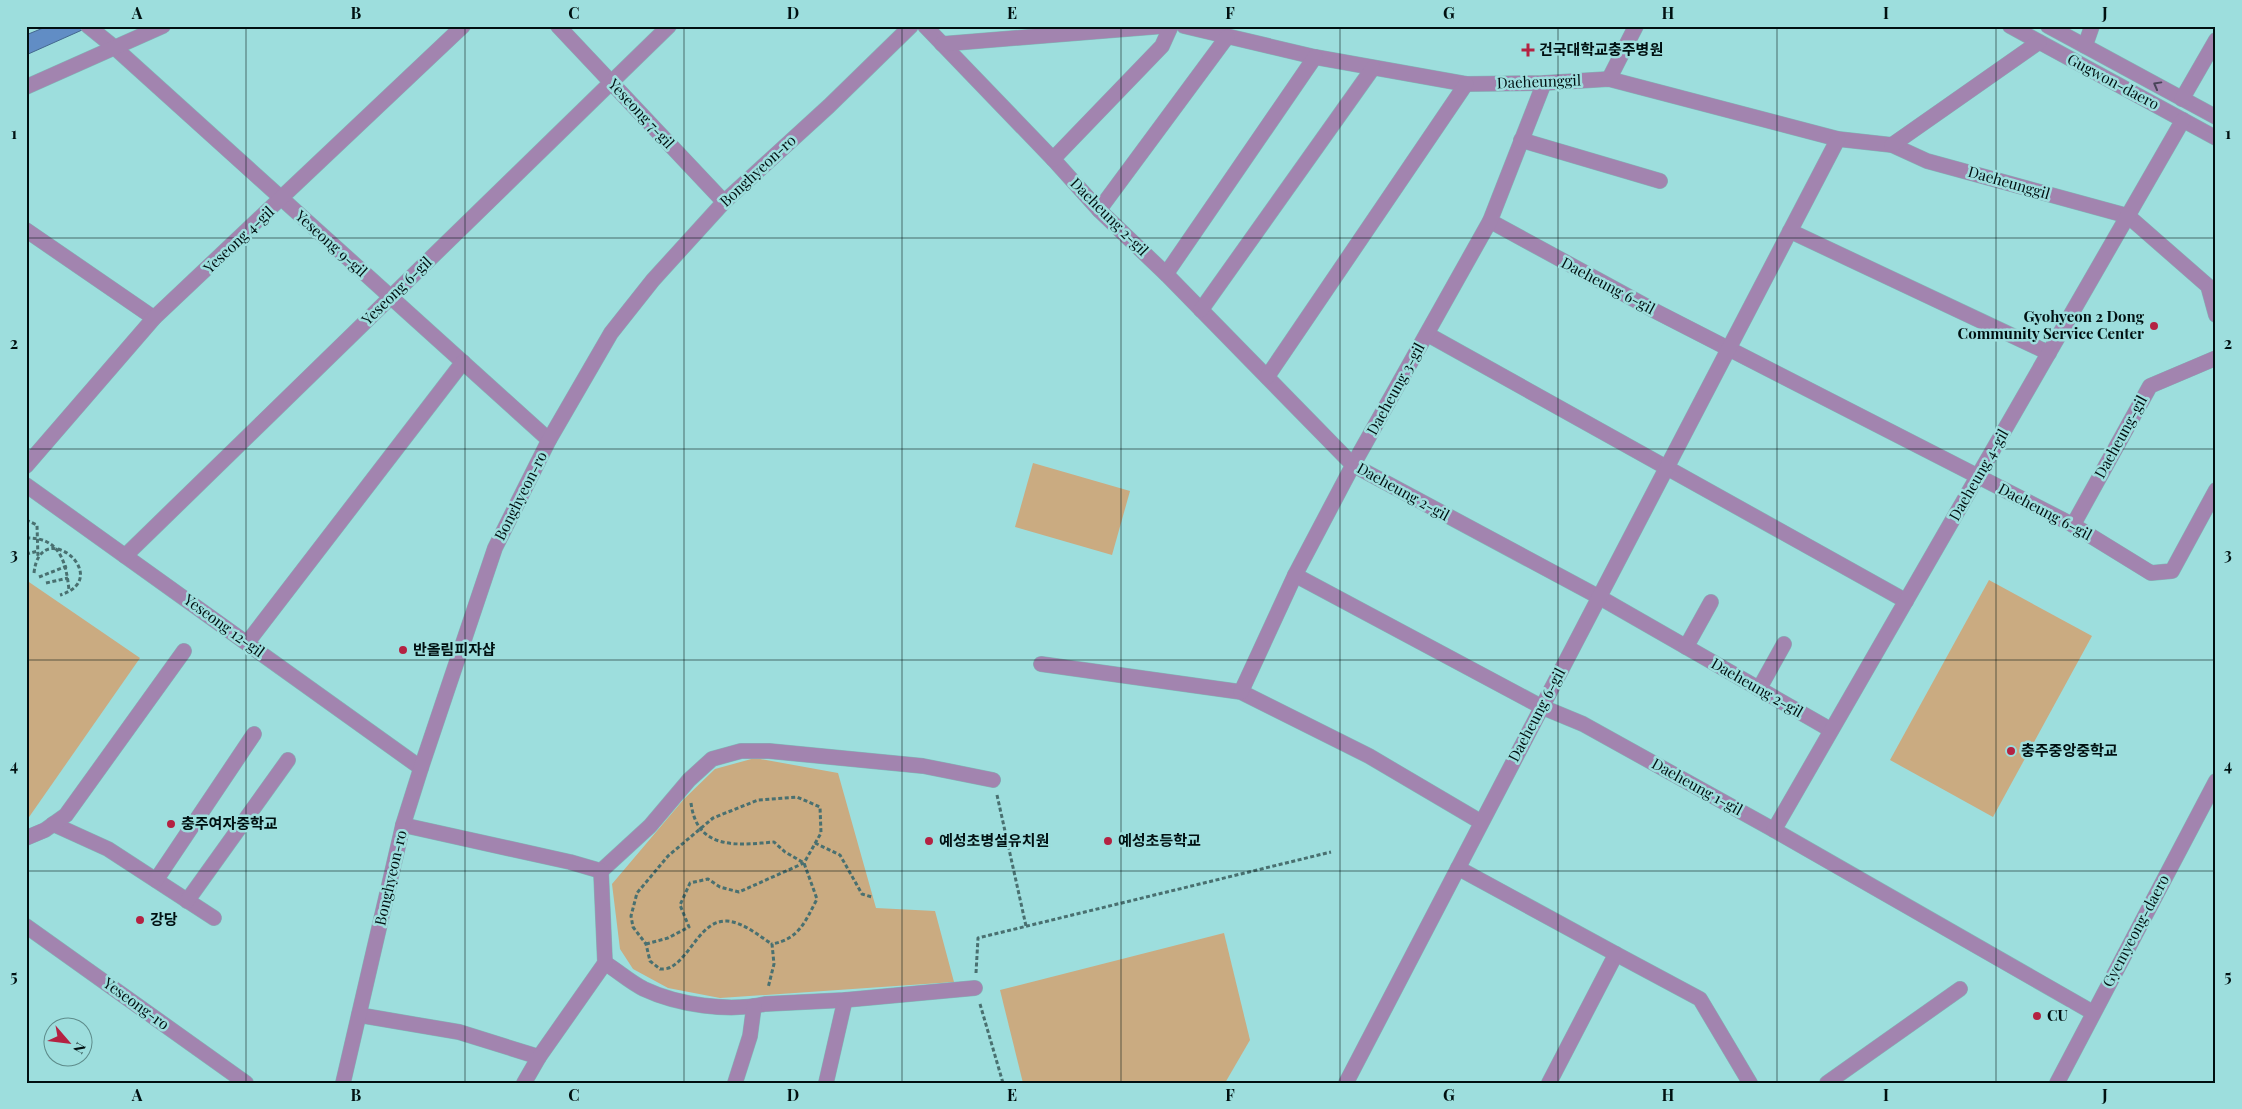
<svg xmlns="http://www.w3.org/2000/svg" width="2242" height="1109" viewBox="0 0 2242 1109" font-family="'Playfair Display','Noto Sans KR',serif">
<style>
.green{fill:#caab81}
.water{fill:#618dc5;stroke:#44688f}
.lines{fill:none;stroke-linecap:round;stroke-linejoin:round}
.minor-casing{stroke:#81b9b8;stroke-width:16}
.path{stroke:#497070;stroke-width:3;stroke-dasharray:4 2.5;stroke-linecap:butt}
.minor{stroke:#a284af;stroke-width:15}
.oneway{stroke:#494458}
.grid{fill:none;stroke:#001011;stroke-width:1;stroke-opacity:0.55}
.poi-dot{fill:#b42242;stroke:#9ddedd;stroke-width:2}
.labels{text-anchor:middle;stroke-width:5;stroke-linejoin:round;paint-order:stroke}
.poi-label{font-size:15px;font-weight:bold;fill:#001011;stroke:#9ddedd;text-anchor:start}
.street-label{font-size:15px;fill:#001011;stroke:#9ddedd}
.neatline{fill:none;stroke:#001011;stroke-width:2}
.grid-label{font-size:16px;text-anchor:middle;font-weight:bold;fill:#001011}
</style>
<rect width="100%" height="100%" fill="#9ddedd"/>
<g class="green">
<path d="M1033 463 1130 491 1112 555 1015 527Z"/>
<path d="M26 580 140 658 27 820H26Z"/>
<path d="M1989 580 2092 636 1993 817 1890 760Z"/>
<path d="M755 758 838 773 876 908 935 911 954 982 720 998 668 988 633 969 620 949 612 884 684 799 715 769Z"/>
<path d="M1224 933 1250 1040 1225 1083H1023L1000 990Z"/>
</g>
<path class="water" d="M48 26H91L26 55V35Z"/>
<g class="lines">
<defs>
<g id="minor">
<path d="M88 26 114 47 549 440"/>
<path d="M558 26 724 202"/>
<path d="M925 26 1053 159 1099 210 1166 274 1353 465 1599 597 1831 730"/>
<path d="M1184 26 1315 57 1466 84 1544 83 1609 79 1838 139 1892 145 1927 161 2128 216 2208 286 2216 315"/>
<path d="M2010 26 2216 138"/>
<path d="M2048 26 2216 117"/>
<path d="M942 44 1164 26"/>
<path d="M2085 46 2092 26"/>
<path d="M1609 79 1636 26"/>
<path d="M26 87 163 26"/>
<path d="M2182 99 2216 40"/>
<path d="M1521 140 1660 181"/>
<path d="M1892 145 2039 42"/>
<path d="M1053 159 1162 46 1171 26"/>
<path d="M1099 210 1227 37"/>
<path d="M1490 221 1657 312 2073 525 2151 573 2172 571 2216 490"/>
<path d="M26 230 154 318"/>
<path d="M1790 231 2049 353"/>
<path d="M1166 274 1315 57"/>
<path d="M1201 310 1373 68"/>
<path d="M1427 334 1906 601"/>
<path d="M1267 377 1466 84"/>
<path d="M26 466 154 318 463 26"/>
<path d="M26 485 421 768"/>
<path d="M2073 525 2150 386 2216 358"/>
<path d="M125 556 669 26"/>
<path d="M1295 575 1542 707 1583 724 1774 830 2092 1012"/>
<path d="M247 643 463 362"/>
<path d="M1686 647 1711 602"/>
<path d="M1041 664 1241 692 1369 756 1481 822"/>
<path d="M1759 689 1784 644"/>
<path d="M1241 692 1295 575 1353 465 1490 221 1544 83"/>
<path d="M53 824 108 849 214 918"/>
<path d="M403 825 570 862 601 871 650 826 689 780 712 759 741 751H769L923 766 993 780"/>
<path d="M1774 830 2183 120"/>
<path d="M26 838 45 830 66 815 184 651"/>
<path d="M1458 868 1616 954 1549 1083"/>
<path d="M156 880 254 734"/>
<path d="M187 901 288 760"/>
<path d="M26 926 246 1083"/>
<path d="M1616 954 1700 999 1750 1083"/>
<path d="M605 963C618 971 630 982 644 989 678 1005 728 1012 765 1004L845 1000 975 988"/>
<path d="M359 1015 459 1032 539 1057"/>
<path d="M343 1083 403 825 421 768 495 548 549 440 611 333 653 280 724 202 829 106 911 26"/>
<path d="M524 1083 539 1057 605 963 601 871"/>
<path d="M735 1083 750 1036 754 1006"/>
<path d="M826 1083 845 1000"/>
<path d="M1346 1083 1838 139"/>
<path d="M1827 1083 1960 989"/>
<path d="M2057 1083 2216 781"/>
</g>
</defs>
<use href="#minor" class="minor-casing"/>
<g class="path">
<path d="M26 520 37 525 38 558"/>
<path d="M26 538C60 537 66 562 69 590"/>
<path d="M26 554 38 551"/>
<path d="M34 573C40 514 116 578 60 595"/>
<path d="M39 577 67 566"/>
<path d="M46 583 68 578"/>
<path d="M997 795 1026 926"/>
<path d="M691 803C697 851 738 845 774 842L785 852 804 863 817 899C805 922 799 939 772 944L774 964 768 988"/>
<path d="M815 843 840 855 862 894 872 897"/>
<path d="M646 944 668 938 689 927 680 905 690 883 708 879 720 887 739 892 804 863 821 833 820 807 797 797 758 800 713 818 668 856 637 893 631 916 633 927 646 944 650 961 660 969C663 969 668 969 671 967 691 956 701 920 727 921 743 922 759 936 772 944"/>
<path d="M976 973 978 938 1331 852"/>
<path d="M980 1004 1003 1083"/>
</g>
<use href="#minor" class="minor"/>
</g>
<defs><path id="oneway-chevron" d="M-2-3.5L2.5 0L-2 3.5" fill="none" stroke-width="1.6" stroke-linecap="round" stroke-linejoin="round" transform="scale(1.25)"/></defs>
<use class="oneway" href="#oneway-chevron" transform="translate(2157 85) rotate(-151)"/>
<path class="grid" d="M246 26V1083M465 26V1083M684 26V1083M902 26V1083M1121 26V1083M1340 26V1083M1558 26V1083M1777 26V1083M1996 26V1083M26 238H2216M26 449H2216M26 660H2216M26 871H2216"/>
<g class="poi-dot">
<path d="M1525.5 42.5h5v5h5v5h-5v5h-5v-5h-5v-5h5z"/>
<circle cx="2154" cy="326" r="5"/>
<circle cx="403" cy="650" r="5"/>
<circle cx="2011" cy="751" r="5"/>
<circle cx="171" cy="824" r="5"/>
<circle cx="929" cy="841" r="5"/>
<circle cx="1108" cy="841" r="5"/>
<circle cx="140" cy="920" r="5"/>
<circle cx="2037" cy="1016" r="5"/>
</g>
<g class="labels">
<g class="poi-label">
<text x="1539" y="55">건국대학교충주병원</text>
<text x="2144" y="322" text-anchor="end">Gyohyeon 2 Dong<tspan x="2144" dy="17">Community Service Center</tspan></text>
<text x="413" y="655">반올림피자샵</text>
<text x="2021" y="756">충주중앙중학교</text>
<text x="181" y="829">충주여자중학교</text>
<text x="939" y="846">예성초병설유치원</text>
<text x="1118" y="846">예성초등학교</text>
<text x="150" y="925">강당</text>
<text x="2047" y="1021">CU</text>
</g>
<g class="street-label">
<text transform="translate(1539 82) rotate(-2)" y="5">Daeheunggil</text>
<text transform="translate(2113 82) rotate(28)" y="5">Gugwon-daero</text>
<text transform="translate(641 114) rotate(47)" y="5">Yeseong 7-gil</text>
<text transform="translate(758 171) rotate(-43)" y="5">Bonghyeon-ro</text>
<text transform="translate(2009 183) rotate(16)" y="5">Daeheunggil</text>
<text transform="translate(1109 217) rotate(45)" y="5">Daeheung 2-gil</text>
<text transform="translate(239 240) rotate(-43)" y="5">Yeseong 4-gil</text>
<text transform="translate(331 244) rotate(42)" y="5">Yeseong 9-gil</text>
<text transform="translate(1608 286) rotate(28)" y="5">Daeheung 6-gil</text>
<text transform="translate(397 291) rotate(-44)" y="5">Yeseong 6-gil</text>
<text transform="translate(1396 389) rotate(-61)" y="5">Daeheung 3-gil</text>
<text transform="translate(2121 437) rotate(-61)" y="5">Daeheung-gil</text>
<text transform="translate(1979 475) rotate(-60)" y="5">Daeheung 4-gil</text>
<text transform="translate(1403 492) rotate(29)" y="5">Daeheung 2-gil</text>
<text transform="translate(521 496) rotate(-63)" y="5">Bonghyeon-ro</text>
<text transform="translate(2045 512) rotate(28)" y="5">Daeheung 6-gil</text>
<text transform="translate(224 626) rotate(36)" y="5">Yeseong 12-gil</text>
<text transform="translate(1757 688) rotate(30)" y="5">Daeheung 2-gil</text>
<text transform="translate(1537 715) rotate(-62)" y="5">Daeheung 6-gil</text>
<text transform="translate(1697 787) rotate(29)" y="5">Daeheung 1-gil</text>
<text transform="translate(391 878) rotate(-77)" y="5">Bonghyeon-ro</text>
<text transform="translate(2136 931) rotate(-62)" y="5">Gyemyeong-daero</text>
<text transform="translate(136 1004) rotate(36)" y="5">Yeseong-ro</text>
</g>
</g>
<rect width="2242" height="1109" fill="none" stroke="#9ddedd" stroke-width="55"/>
<g transform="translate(68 1042) rotate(118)"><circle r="24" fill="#9ddedd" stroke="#5e8c8b"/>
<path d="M0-4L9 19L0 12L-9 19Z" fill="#b42242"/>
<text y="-8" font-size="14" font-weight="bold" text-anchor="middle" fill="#001011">N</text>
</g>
<rect x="28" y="28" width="2186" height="1054" class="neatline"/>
<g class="grid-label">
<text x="137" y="19">A</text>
<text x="356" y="19">B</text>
<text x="574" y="19">C</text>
<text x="793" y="19">D</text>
<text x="1012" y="19">E</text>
<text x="1230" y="19">F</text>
<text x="1449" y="19">G</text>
<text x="1668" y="19">H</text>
<text x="1886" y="19">I</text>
<text x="2105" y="19">J</text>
<text x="14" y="139">1</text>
<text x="2228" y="139">1</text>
<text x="14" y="349">2</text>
<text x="2228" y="349">2</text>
<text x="14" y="560">3</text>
<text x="2228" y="560">3</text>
<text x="14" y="771">4</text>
<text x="2228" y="771">4</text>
<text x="14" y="982">5</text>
<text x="2228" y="982">5</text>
<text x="137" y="1101">A</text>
<text x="356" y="1101">B</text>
<text x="574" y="1101">C</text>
<text x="793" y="1101">D</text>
<text x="1012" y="1101">E</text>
<text x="1230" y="1101">F</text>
<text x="1449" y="1101">G</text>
<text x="1668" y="1101">H</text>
<text x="1886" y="1101">I</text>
<text x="2105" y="1101">J</text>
</g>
</svg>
